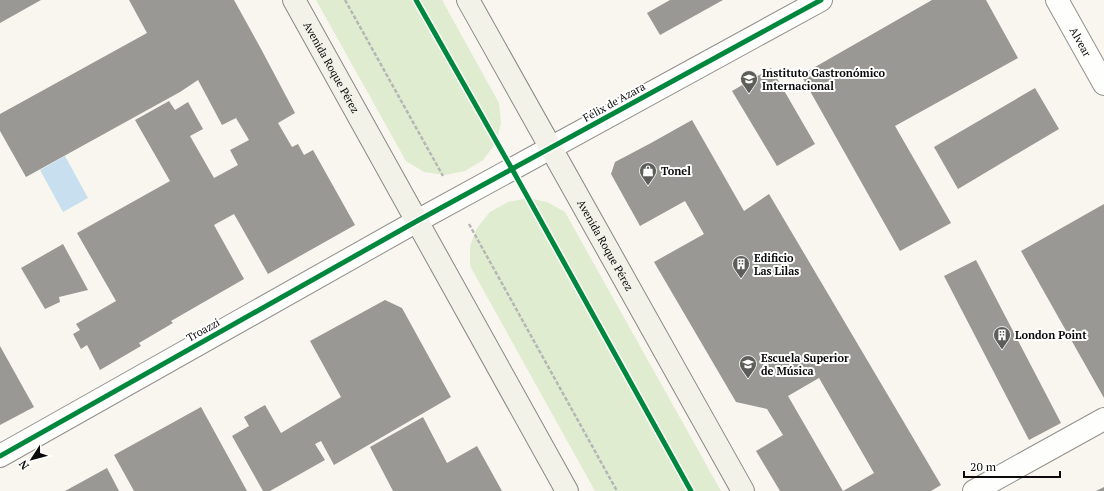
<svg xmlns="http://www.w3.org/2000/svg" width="1104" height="491" viewBox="0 0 1104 491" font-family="'PT Serif',serif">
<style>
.green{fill:#dfecd0}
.water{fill:#c8dfef}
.building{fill:#9a9894;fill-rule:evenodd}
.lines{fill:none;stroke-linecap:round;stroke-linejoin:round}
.minor-casing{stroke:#91908d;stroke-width:24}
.secondary-casing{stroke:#888783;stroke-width:24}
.path{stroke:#b7b6b5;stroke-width:2.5;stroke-dasharray:4 2;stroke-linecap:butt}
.minor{stroke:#fefefc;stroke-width:22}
.secondary{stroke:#f3f2e8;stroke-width:22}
.cycleway-casing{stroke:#fff;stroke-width:8}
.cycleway{stroke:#00873e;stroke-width:5}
.labels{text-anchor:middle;stroke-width:4;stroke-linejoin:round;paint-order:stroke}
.street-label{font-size:11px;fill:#0a0a0a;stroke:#fff}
.poi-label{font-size:11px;font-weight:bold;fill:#0a0a0a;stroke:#fff;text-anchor:start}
</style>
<rect width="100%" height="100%" fill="#f8f6ee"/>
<g class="green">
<path d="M316 0H442L499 103 501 123 496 143 483 160 465 171 445 175 424 172 406 161Z"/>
<path d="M528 198 547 202 565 212 721 491H595L470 266V246L477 228 490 212 508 202Z"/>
</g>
<path class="water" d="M65 156 88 198 63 212 40 170Z"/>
<g class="building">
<path d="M0 0H41L0 23Z"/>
<path d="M129 0H234L260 47 295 113 278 123 292 147 298 144 304 155 313 150 355 225 268 274 234 214 214 225 244 279 171 321 173 323 139 343 141 346 100 370 87 345 81 349 73 334 80 330 76 324 116 301 77 233 170 181 135 120 169 101 175 110 188 102 203 129 190 136 214 178 238 165 230 150 249 140 236 118 222 125 198 80 180 92 26 177 0 131V114L147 33Z"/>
<path d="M670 0H723L660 35 647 13Z"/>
<path d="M932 0H986L1018 58 895 126 951 223 900 251 801 75Z"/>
<path d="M771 68 815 144 777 166 732 91Z"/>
<path d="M1035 88 1059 129 958 189 934 147Z"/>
<path d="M692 120 744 211 769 194 941 485 931 491H780L756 451 783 435 767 409 736 402 654 262 704 234 685 201 640 226 611 174 615 162 651 143ZM819 378 874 473 843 491 788 396Z"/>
<path d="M1104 204V398L1021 251Z"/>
<path d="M63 244 88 290 59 297 60 302 45 309 21 268Z"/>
<path d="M976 260 1061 423 1029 440 944 276Z"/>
<path d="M385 300 402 308 451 397 334 465 321 441 315 444 325 460 270 491H263L232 436 249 426 244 417 265 405 281 433 341 397 310 341Z"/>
<path d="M0 346 34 407 0 425Z"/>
<path d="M201 407 247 491H134L114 455Z"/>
<path d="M423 417 447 463 477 446 502 491H393L370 447Z"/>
<path d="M107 468 119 491H65Z"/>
<path d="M1104 487V491H1096Z"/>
</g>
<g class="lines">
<defs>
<g id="minor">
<path id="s1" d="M1057 0 1104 84"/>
<path d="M0 456 417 221 821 0"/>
<path d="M974 491 1104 419"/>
</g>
<g id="secondary">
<path id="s2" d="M294 0 567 491"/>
<path id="s3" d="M468 0 743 491"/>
</g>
</defs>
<use href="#minor" class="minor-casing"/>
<use href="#secondary" class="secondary-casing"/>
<g class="path">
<path d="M345 0 443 176"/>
<path d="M469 224 617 491"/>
</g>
<use href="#minor" class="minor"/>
<use href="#secondary" class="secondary"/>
<defs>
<g id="cycleway">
<path d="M416 0 512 169 691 491"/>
<path d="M0 456 417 221 821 0"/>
</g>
</defs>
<use href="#cycleway" class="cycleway-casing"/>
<use href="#cycleway" class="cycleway"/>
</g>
<defs>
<symbol id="school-pin" viewBox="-11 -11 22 30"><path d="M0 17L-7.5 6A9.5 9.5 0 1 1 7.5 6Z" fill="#5d5d5a" stroke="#fff"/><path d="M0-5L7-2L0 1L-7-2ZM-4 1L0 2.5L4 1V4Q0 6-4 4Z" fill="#fff"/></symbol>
<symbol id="shop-pin" viewBox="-11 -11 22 30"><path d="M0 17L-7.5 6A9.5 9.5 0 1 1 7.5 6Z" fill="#5d5d5a" stroke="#fff"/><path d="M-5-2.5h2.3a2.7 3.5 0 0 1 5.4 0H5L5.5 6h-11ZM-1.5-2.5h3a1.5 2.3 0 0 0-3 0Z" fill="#fff"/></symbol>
<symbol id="building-pin" viewBox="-11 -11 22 30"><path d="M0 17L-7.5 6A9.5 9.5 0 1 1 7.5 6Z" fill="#5d5d5a" stroke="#fff"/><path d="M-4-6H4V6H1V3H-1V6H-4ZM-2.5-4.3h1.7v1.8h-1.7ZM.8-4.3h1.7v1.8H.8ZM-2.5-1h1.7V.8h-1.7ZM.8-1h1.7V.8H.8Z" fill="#fff"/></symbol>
</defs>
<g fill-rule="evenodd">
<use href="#school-pin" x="739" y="69" width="20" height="27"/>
<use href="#shop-pin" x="638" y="161" width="20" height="27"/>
<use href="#building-pin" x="731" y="254" width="20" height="27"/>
<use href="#building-pin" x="992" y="325" width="20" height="27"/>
<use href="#school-pin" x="738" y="354" width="20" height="27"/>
</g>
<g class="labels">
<g class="street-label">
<text dy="4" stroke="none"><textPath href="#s1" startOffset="48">Alvear</textPath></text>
<text dy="4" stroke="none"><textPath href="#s2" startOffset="77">Avenida Roque Pérez</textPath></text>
<text transform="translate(614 102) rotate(-29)" y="4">Félix de Azara</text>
<text dy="4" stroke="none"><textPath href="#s3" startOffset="281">Avenida Roque Pérez</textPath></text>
<text transform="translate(203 330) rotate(-29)" y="4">Troazzi</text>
</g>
<g class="poi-label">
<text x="762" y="77">Instituto Gastronómico<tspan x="762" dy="13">Internacional</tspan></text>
<text x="661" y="175">Tonel</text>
<text x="754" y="262">Edificio<tspan x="754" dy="13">Las Lilas</tspan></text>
<text x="1015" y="339">London Point</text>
<text x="761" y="362">Escuela Superior<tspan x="761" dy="13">de Música</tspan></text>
</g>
</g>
<g transform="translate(32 459) rotate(234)" stroke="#ffffff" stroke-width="3" paint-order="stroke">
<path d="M0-3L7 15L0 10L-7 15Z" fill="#0a0a0a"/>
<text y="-6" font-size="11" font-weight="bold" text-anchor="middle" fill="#0a0a0a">N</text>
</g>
<path d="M964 471v6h96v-6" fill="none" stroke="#0a0a0a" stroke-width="2"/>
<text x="970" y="471" font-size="12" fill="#0a0a0a" stroke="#ffffff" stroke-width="3" paint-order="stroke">20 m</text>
</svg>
